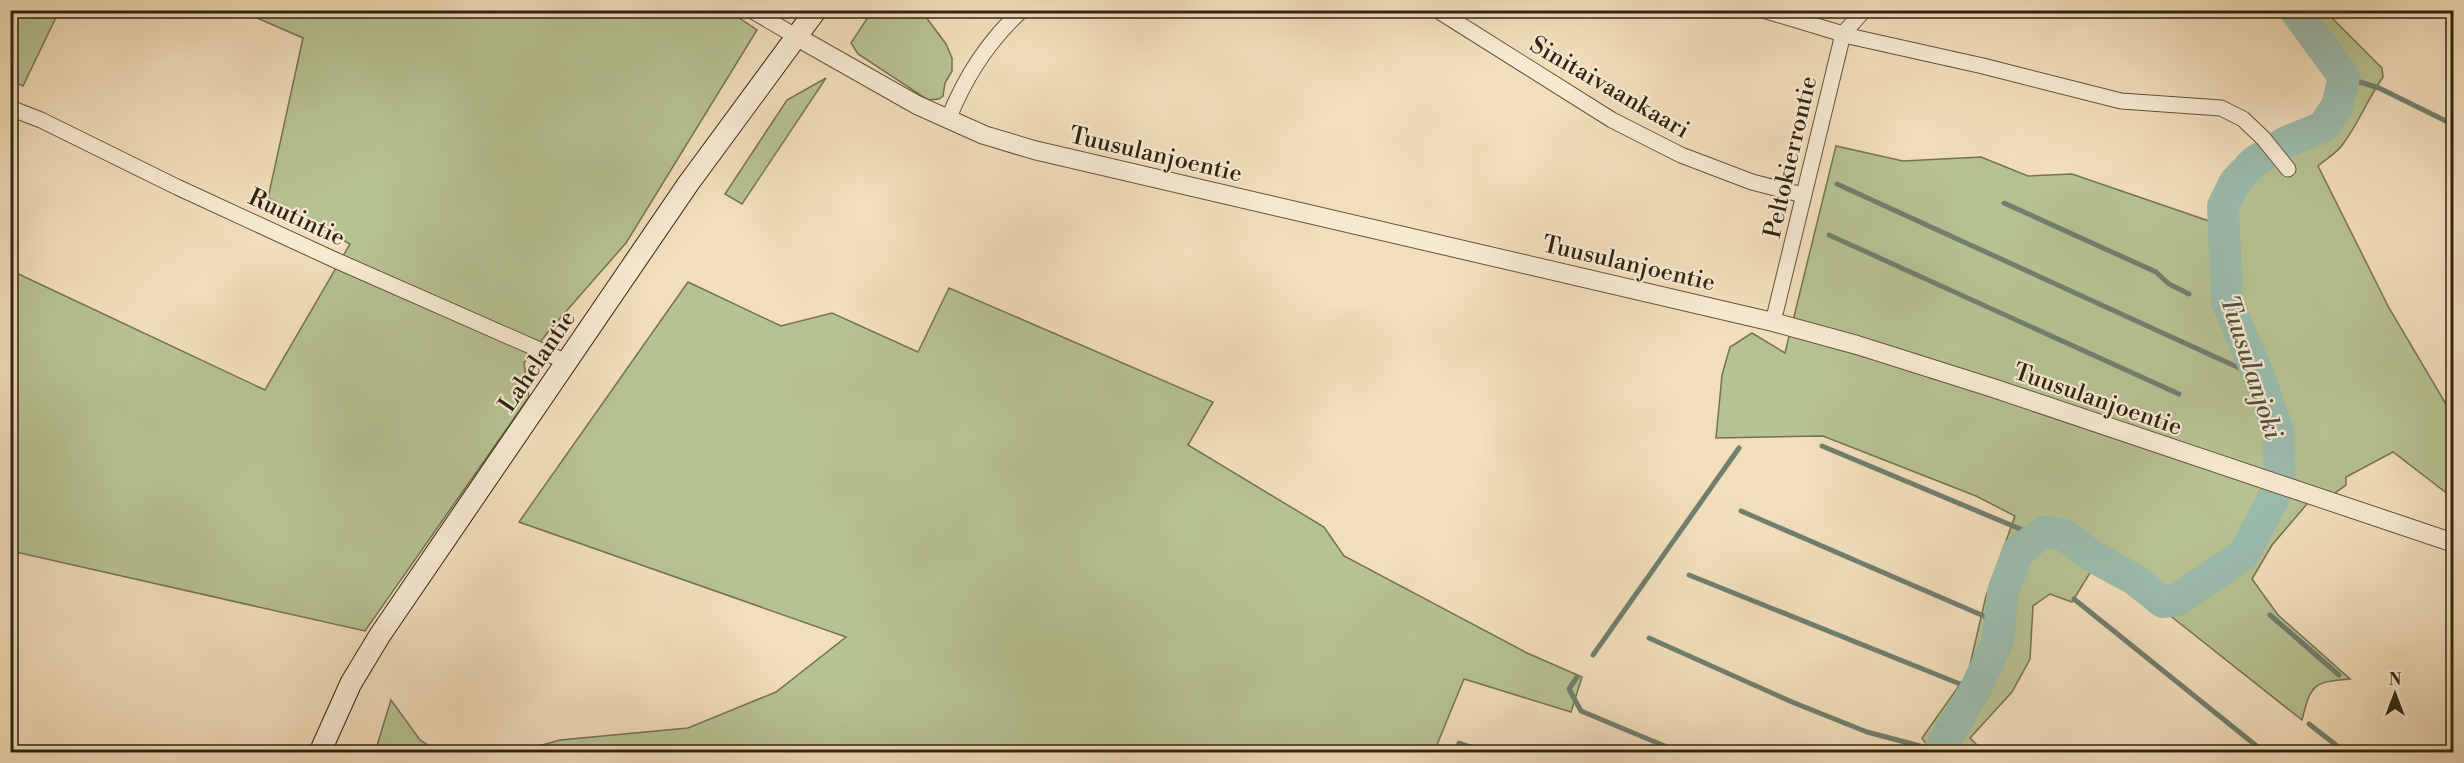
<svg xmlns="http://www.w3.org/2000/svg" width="2464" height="763" viewBox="0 0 2464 763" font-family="'Libre Bodoni',serif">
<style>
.green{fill:#b7c292;stroke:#747251;stroke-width:1.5}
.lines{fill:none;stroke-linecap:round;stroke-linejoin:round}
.stream{stroke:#717f6f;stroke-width:5}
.river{stroke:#9bbcae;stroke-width:32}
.minor-casing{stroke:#62523b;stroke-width:17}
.tertiary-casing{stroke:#62523b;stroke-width:20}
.secondary-casing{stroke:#322310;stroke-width:23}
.minor{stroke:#f7ead3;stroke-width:15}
.tertiary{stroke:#f7ead3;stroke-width:18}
.secondary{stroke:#f7ead3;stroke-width:21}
.labels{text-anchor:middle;stroke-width:4.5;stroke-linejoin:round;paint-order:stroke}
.street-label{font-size:24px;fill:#322310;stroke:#f7ead3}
.water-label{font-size:26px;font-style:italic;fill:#52513f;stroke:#f7ead3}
</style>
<rect width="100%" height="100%" fill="#f2debb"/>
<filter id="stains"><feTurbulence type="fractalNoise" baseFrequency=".00333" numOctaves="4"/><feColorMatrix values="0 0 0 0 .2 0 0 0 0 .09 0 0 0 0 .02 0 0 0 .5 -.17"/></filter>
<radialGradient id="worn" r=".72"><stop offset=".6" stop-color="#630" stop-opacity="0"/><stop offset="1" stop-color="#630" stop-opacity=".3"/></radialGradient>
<g class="green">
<path d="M465 10 482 15 486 10H727L757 30 626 243 548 332 524 363 529 397 365 631 11 551 10 270 265 390 350 244 268 198 303 38 241 11Z"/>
<path d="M10 11H59L23 86 11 81Z"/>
<path d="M872 11H917L926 17 946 44 952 58V71L945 83 943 96 939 99 928 100 858 54 851 43Z"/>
<path d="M2288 11H2325L2382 68 2383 77C2368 98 2359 123 2343 144 2337 153 2326 159 2318 166L2389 308 2453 416V498L2393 452 2346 477V485L2332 495 2313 497 2272 545 2252 579 2278 615 2350 679C2313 682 2311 684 2302 720L2163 610 2093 568 2072 602 2050 594 2033 606 2030 659 2012 692 1970 738 1984 752H1931L1922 738 1968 673 1986 596 2015 516 1976 496 1823 436 1716 438 1722 375 1730 347 1752 333 1785 353 1836 146 1903 161 1981 157 2028 176 2072 174 2215 223 2231 195 2237 181 2259 162 2330 113V71Z"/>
<path d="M826 78 742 204 725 194 787 100Z"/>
<path d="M688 282 781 326 832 313 918 352 949 288 1213 402 1188 445 1324 527 1344 556 1527 653 1582 677 1571 712 1464 679 1434 752H517L560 740 688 728 776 692 846 637 519 522Z"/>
<path d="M391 700 420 740 439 752H375Z"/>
</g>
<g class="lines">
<g class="stream">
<path d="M2438 10 2454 20"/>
<path d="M2344 77 2379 88 2454 125"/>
<path d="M1837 184 2259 377"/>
<path d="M2004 203 2156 272 2169 284 2189 294"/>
<path d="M1829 235 2179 394"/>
<path d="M1822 446 2037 536"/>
<path d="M1741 511 2000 623"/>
<path d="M1689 575 1975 690"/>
<path d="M2074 599 2264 752"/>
<path d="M2270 615 2339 675"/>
<path d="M1649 638 1792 702 1867 732 1939 751"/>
<path d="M1593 655 1739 448"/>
<path d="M1577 677 1569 689 1581 711 1679 752"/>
<path d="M2309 724 2345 752"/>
<path d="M1459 743 1485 752"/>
</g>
<path class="river" d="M1940 752 1939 751 1975 690 1998 641 2003 592 2018 551 2044 532 2062 534 2097 559 2134 579 2163 602 2177 600 2244 554 2280 486 2278 431 2259 377 2227 302 2223 206 2235 182 2254 162 2286 142 2323 127 2337 106 2344 77 2295 10"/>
<defs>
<g id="minor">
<path d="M751 10 797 37"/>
<path d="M1437 10 1612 120 1681 155 1752 182 1803 195"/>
<path d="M1763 10 1853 37 1983 66 2121 101 2221 108 2243 119 2263 138 2288 169"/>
<path d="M10 108 41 120 177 187 335 260 567 362"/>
<path d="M948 120C964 79 989 40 1022 10"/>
<path d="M1773 322 1843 34 1864 10"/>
</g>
<path id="tertiary" d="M797 37 917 105 984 135 1034 150 1773 322 1857 345 1993 388 2454 543"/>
<path id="secondary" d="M320 752 351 683 380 635 688 184 816 10"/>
</defs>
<use href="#minor" class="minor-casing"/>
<use href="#tertiary" class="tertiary-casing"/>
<use href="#secondary" class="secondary-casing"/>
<use href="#minor" class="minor"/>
<use href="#tertiary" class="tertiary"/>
<use href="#secondary" class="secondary"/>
</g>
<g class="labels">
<g class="street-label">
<text transform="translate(1610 87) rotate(30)" y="8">Sinitaivaankaari</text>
<text transform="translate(1156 154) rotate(13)" y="8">Tuusulanjoentie</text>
<text transform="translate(1790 157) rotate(-77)" y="8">Peltokierrontie</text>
<text transform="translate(297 217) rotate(25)" y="8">Ruutintie</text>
<text transform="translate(1629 263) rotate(13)" y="8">Tuusulanjoentie</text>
<text transform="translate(537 361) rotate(-56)" y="8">Lahelantie</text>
<text transform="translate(2098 399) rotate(19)" y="8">Tuusulanjoentie</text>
</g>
<g class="water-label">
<text transform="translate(2252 367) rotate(72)" y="9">Tuusulanjoki</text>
</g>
</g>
<rect width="2464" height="763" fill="none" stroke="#f2debb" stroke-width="36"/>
<rect x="12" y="12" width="2440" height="739" fill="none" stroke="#322310" stroke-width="3"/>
<rect x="18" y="18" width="2428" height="727" fill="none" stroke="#322310" stroke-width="1.5"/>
<g transform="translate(2395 694)" stroke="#f7ead3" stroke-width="4.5" paint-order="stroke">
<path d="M0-4.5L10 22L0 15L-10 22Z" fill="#322310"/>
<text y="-9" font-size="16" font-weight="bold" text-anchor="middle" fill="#322310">N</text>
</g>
<rect width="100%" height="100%" filter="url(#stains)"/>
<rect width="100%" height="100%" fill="url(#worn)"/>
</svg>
